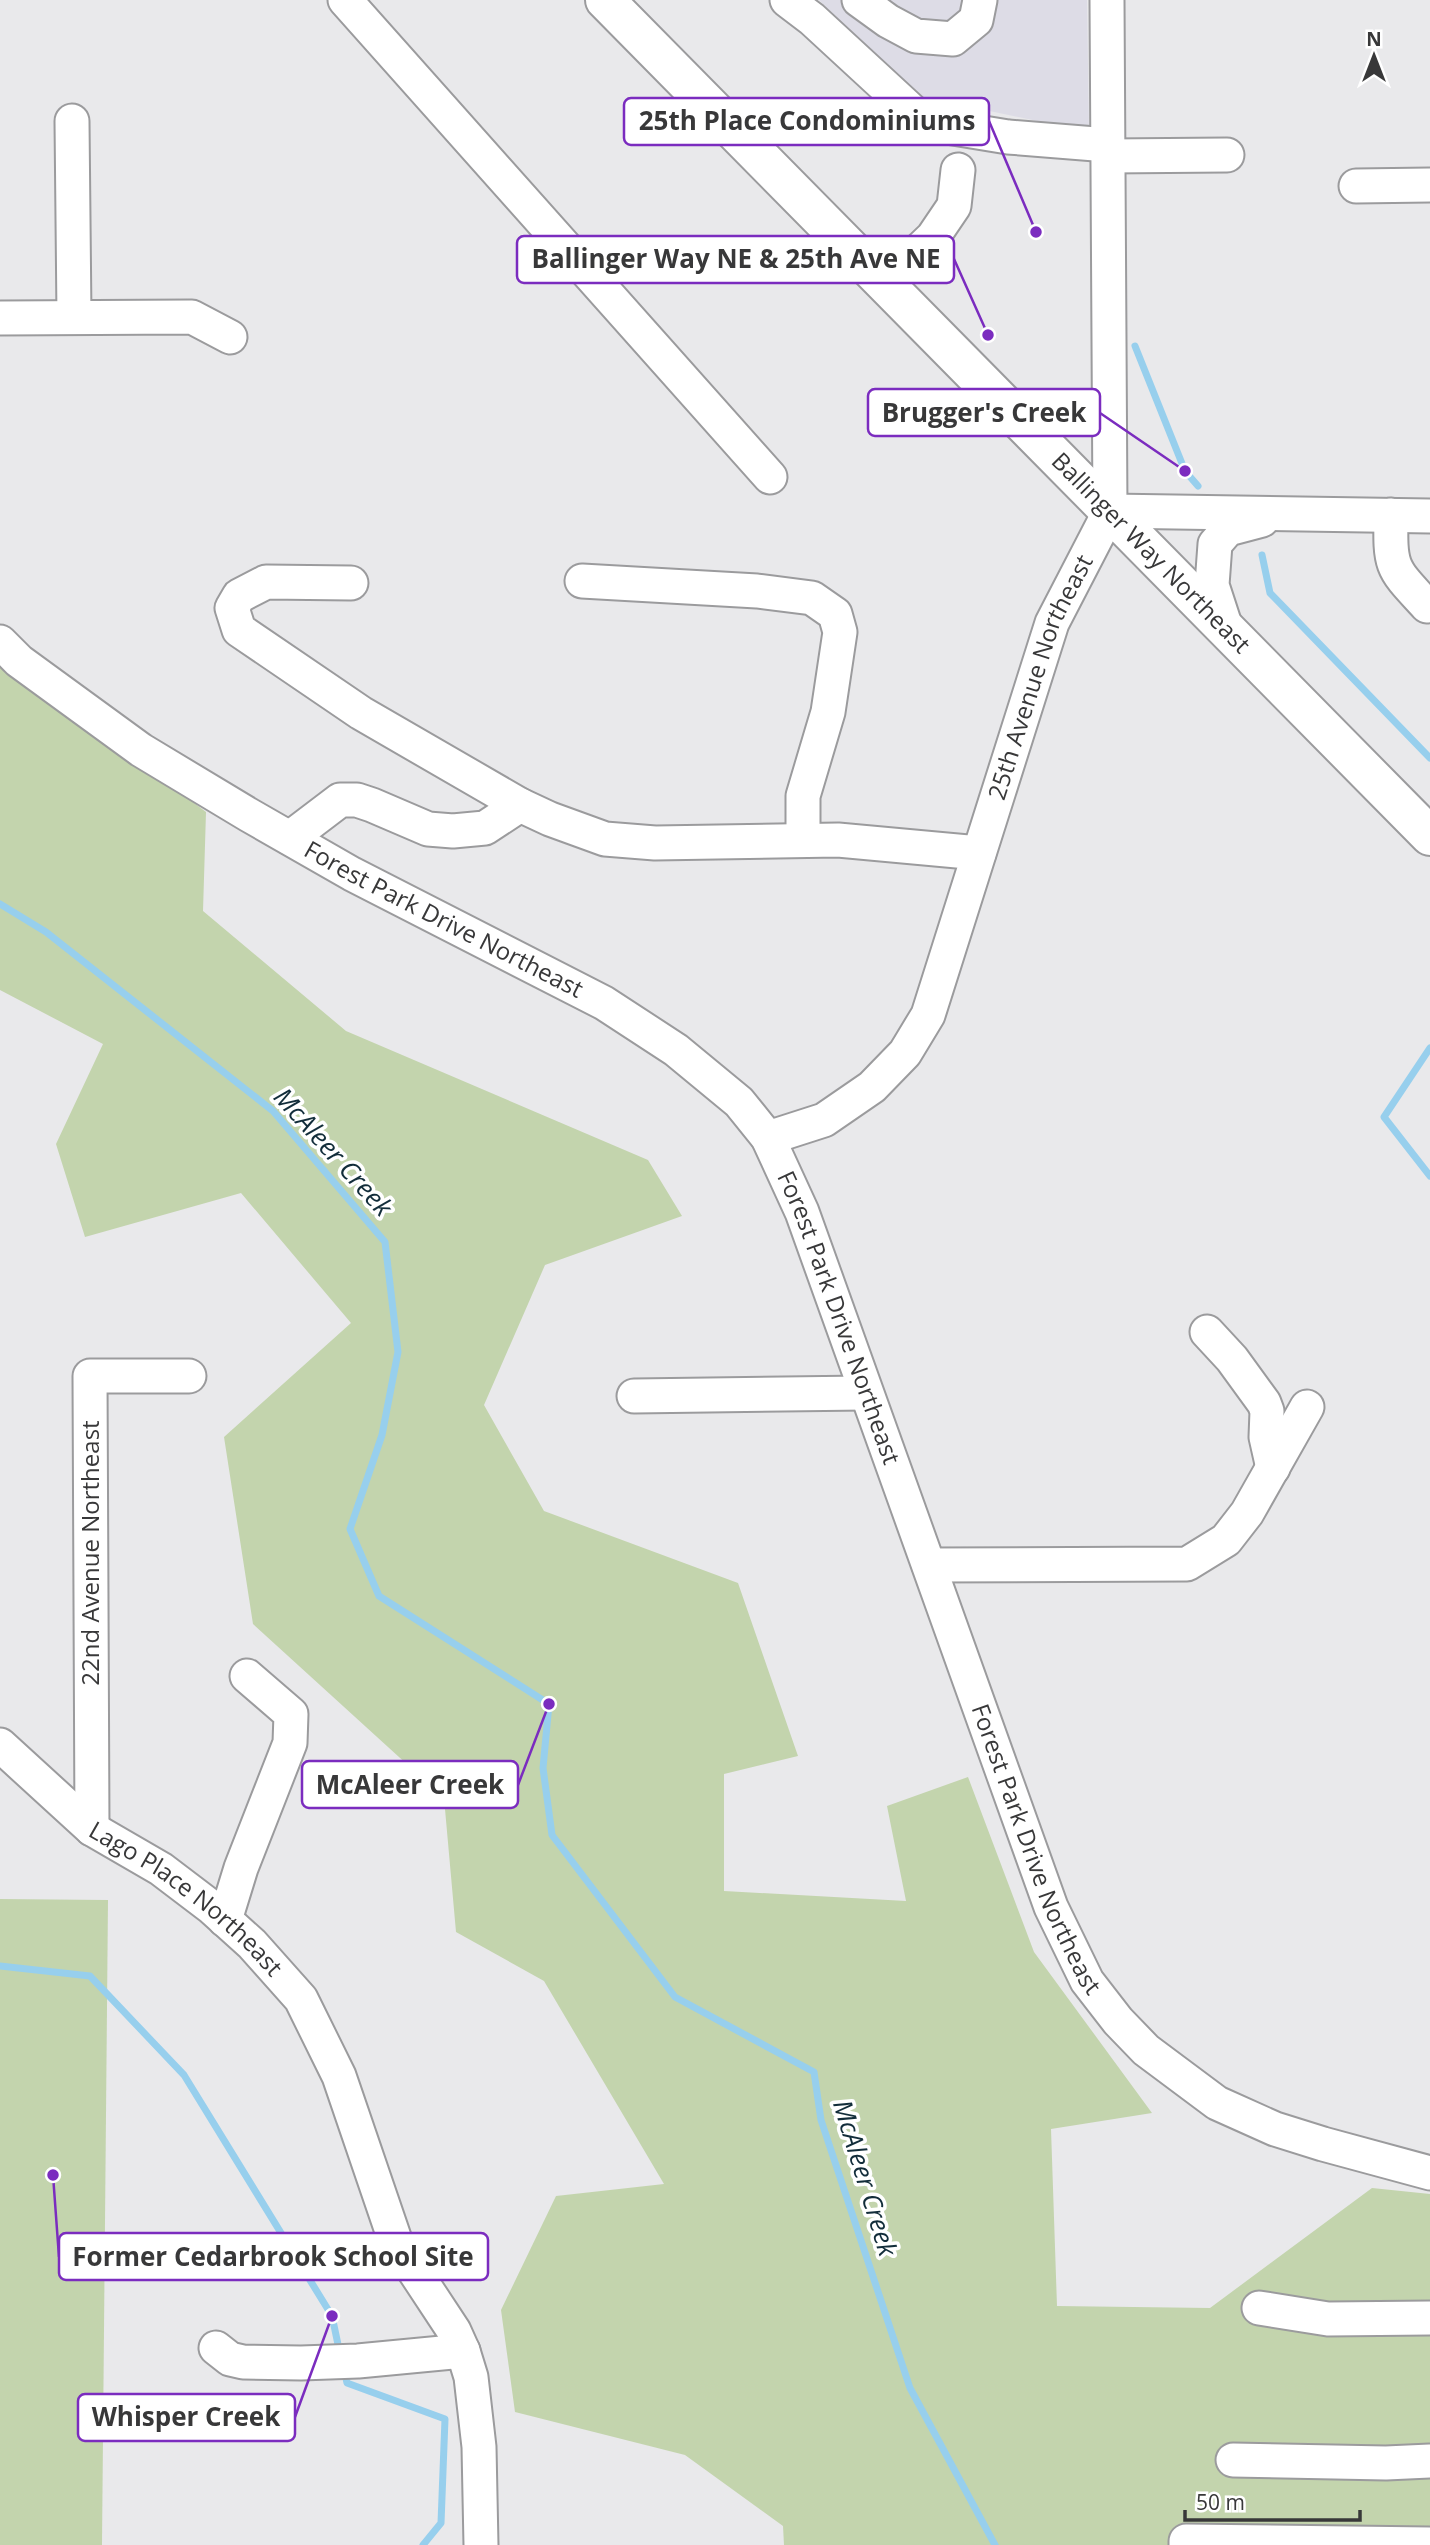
<svg xmlns="http://www.w3.org/2000/svg" width="1430" height="2545" viewBox="0 0 1430 2545" font-family="'Open Sans',sans-serif">
<style>
.built{fill:#dddce6}
.green{fill:#c3d4ad}
.lines{fill:none;stroke-linecap:round;stroke-linejoin:round}
.stream{stroke:#97cfed;stroke-width:7}
.minor-casing{stroke:#9b9b9d;stroke-width:37}
.major-casing{stroke:#9b9b9d;stroke-width:42}
.minor{stroke:#fff;stroke-width:33}
.major{stroke:#fff;stroke-width:38}
.labels{text-anchor:middle;stroke-width:7;stroke-linejoin:round;paint-order:stroke}
.street-label{font-size:24px;fill:#383839;stroke:#fff}
.water-label{font-size:26px;font-style:italic;fill:#122d3a;stroke:#fff}
.leader{fill:none;stroke:#7b2cbf;stroke-width:2.5}
.callout-dot{fill:#7b2cbf;stroke:#fff;stroke-width:2.5}
.callout{fill:#fff;stroke:#7b2cbf;stroke-width:2.5}
.callout-label{font-size:26px;text-anchor:middle;font-weight:bold;fill:#383839}
</style>
<rect width="100%" height="100%" fill="#e9e9eb"/>
<path class="built" d="M819 0H1087L1089 132 914 95Z"/>
<g class="green">
<path d="M0 655 206 812 203 911 346 1031 648 1160 682 1216 545 1265 484 1405 544 1511 738 1583 798 1756 724 1774V1891L906 1901 887 1806 968 1777 1034 1952 1152 2113 1051 2129 1057 2306 1210 2308 1372 2188 1430 2194V2545H784L783 2526 685 2455 515 2412 501 2310 556 2196 664 2184 544 1981 456 1932 444 1798 253 1624 224 1437 351 1323 241 1193 85 1237 56 1144 103 1044 0 990Z"/>
<path d="M0 1899 108 1900 102 2545H0Z"/>
</g>
<g class="lines">
<g class="stream">
<path d="M1135 346 1185 471 1198 486"/>
<path d="M1262 555 1270 593 1430 758"/>
<path d="M0 904 46 932 273 1111 385 1242 398 1352 382 1435 350 1529 379 1596 549 1704 543 1768 552 1835 675 1997 814 2072 821 2120 910 2388 995 2545"/>
<path d="M1430 1048 1384 1117 1430 1176"/>
<path d="M0 1966 90 1976 184 2075 332 2316 340 2354"/>
<path d="M344 2369 347 2383 445 2419 441 2523 423 2545"/>
</g>
<defs>
<g id="minor">
<path d="M345 0 770 477"/>
<path d="M787 0 812 19 915 114 947 127 1008 137 1108 145"/>
<path d="M859 0 888 21 916 36 953 39 976 20 980 0"/>
<path d="M72 121 74 317"/>
<path d="M1109 156 1227 155"/>
<path d="M1356 186 1430 185"/>
<path d="M885 283 933 237 954 206 958 170"/>
<path d="M0 318 192 317 230 337"/>
<path d="M1110 511 1430 516"/>
<path d="M1391 515C1390 569 1391 567 1427 606"/>
<path d="M582 581 757 591 812 598 835 614 840 632 828 712 803 796V840"/>
<path d="M351 583 266 582 239 596 232 608 239 630 361 713 520 805 550 819 605 839 655 843 838 840 979 853"/>
<path d="M1226 628 1212 585 1215 544 1228 529 1262 520"/>
<path id="s1" d="M0 642 19 661 141 750 249 815 352 874 604 1003 676 1050 739 1102 768 1138 802 1212 1051 1907 1087 1981 1118 2021 1146 2050 1217 2103 1275 2129 1323 2144 1430 2173"/>
<path d="M290 838 340 800H357L372 805 428 829 453 831 485 828 520 805"/>
<path id="s2" d="M768 1138 824 1120 872 1087 905 1053 928 1015 1052 623 1110 511 1107 0"/>
<path d="M1207 1332 1232 1359 1264 1403 1267 1411 1266 1437 1273 1468"/>
<path d="M634 1396 866 1393"/>
<path d="M929 1565 1187 1564 1226 1540 1247 1513 1307 1407"/>
<path id="s3" d="M0 1745 92 1829 161 1869 211 1907 252 1944 301 1999 339 2076 396 2243 454 2331 463 2351 471 2377 479 2447 481 2545"/>
<path d="M92 1829 90 1376H189"/>
<path d="M225 1920 241 1868 290 1743 291 1714 247 1676"/>
<path d="M1259 2308 1328 2319 1430 2318"/>
<path d="M216 2348 230 2359 243 2362 301 2363 358 2361 463 2351"/>
<path d="M1233 2460 1386 2463 1430 2461"/>
<path d="M1186 2545V2541L1430 2544"/>
</g>
<g id="major">
<path id="s4" d="M605 0 1430 836"/>
</g>
</defs>
<use href="#minor" class="minor-casing"/>
<use href="#major" class="major-casing"/>
<use href="#minor" class="minor"/>
<use href="#major" class="major"/>
</g>
<g class="labels">
<g class="street-label">
<text dy="8" stroke="none"><textPath href="#s4" startOffset="777">Ballinger Way Northeast</textPath></text>
<text dy="8" stroke="none"><textPath href="#s2" startOffset="565">25th Avenue Northeast</textPath></text>
<text dy="8" stroke="none"><textPath href="#s1" startOffset="525">Forest Park Drive Northeast</textPath></text>
<text dy="8" stroke="none"><textPath href="#s1" startOffset="1113">Forest Park Drive Northeast</textPath></text>
<text transform="translate(91 1553) rotate(-90)" y="8">22nd Avenue Northeast</text>
<text dy="8" stroke="none"><textPath href="#s1" startOffset="1680">Forest Park Drive Northeast</textPath></text>
<text dy="8" stroke="none"><textPath href="#s3" startOffset="242">Lago Place Northeast</textPath></text>
</g>
<g class="water-label">
<text transform="translate(333 1152) rotate(48)" y="9">McAleer Creek</text>
<text transform="translate(865 2178) rotate(73)" y="9">McAleer Creek</text>
</g>
</g>
<path class="leader" d="M1036 232L989 121M988 335L954 259M1185 471L1100 413M549 1704L518 1785M53 2175L59 2257M332 2316L295 2417"/>
<g class="callout-dot">
<circle cx="1036" cy="232" r="7"/>
<circle cx="988" cy="335" r="7"/>
<circle cx="1185" cy="471" r="7"/>
<circle cx="549" cy="1704" r="7"/>
<circle cx="53" cy="2175" r="7"/>
<circle cx="332" cy="2316" r="7"/>
</g>
<g class="callout">
<rect x="624" y="98" width="365" height="47" rx="7"/>
<rect x="517" y="236" width="437" height="47" rx="7"/>
<rect x="868" y="389" width="232" height="47" rx="7"/>
<rect x="302" y="1761" width="216" height="47" rx="7"/>
<rect x="59" y="2233" width="429" height="47" rx="7"/>
<rect x="78" y="2394" width="217" height="47" rx="7"/>
</g>
<g class="callout-label">
<text x="807" y="130">25th Place Condominiums</text>
<text x="736" y="268">Ballinger Way NE &amp; 25th Ave NE</text>
<text x="984" y="422">Brugger's Creek</text>
<text x="410" y="1794">McAleer Creek</text>
<text x="273" y="2266">Former Cedarbrook School Site</text>
<text x="186" y="2426">Whisper Creek</text>
</g>
<g transform="translate(1374 56)" stroke="#ffffff" stroke-width="5" paint-order="stroke">
<path d="M0-5L12 26L0 18L-12 26Z" fill="#383839"/>
<text y="-10" font-size="19" font-weight="bold" text-anchor="middle" fill="#383839">N</text>
</g>
<path d="M1185 2510v10h175v-10" fill="none" stroke="#383839" stroke-width="3.5"/>
<text x="1196" y="2510" font-size="21" fill="#383839" stroke="#ffffff" stroke-width="5" paint-order="stroke">50 m</text>
</svg>
